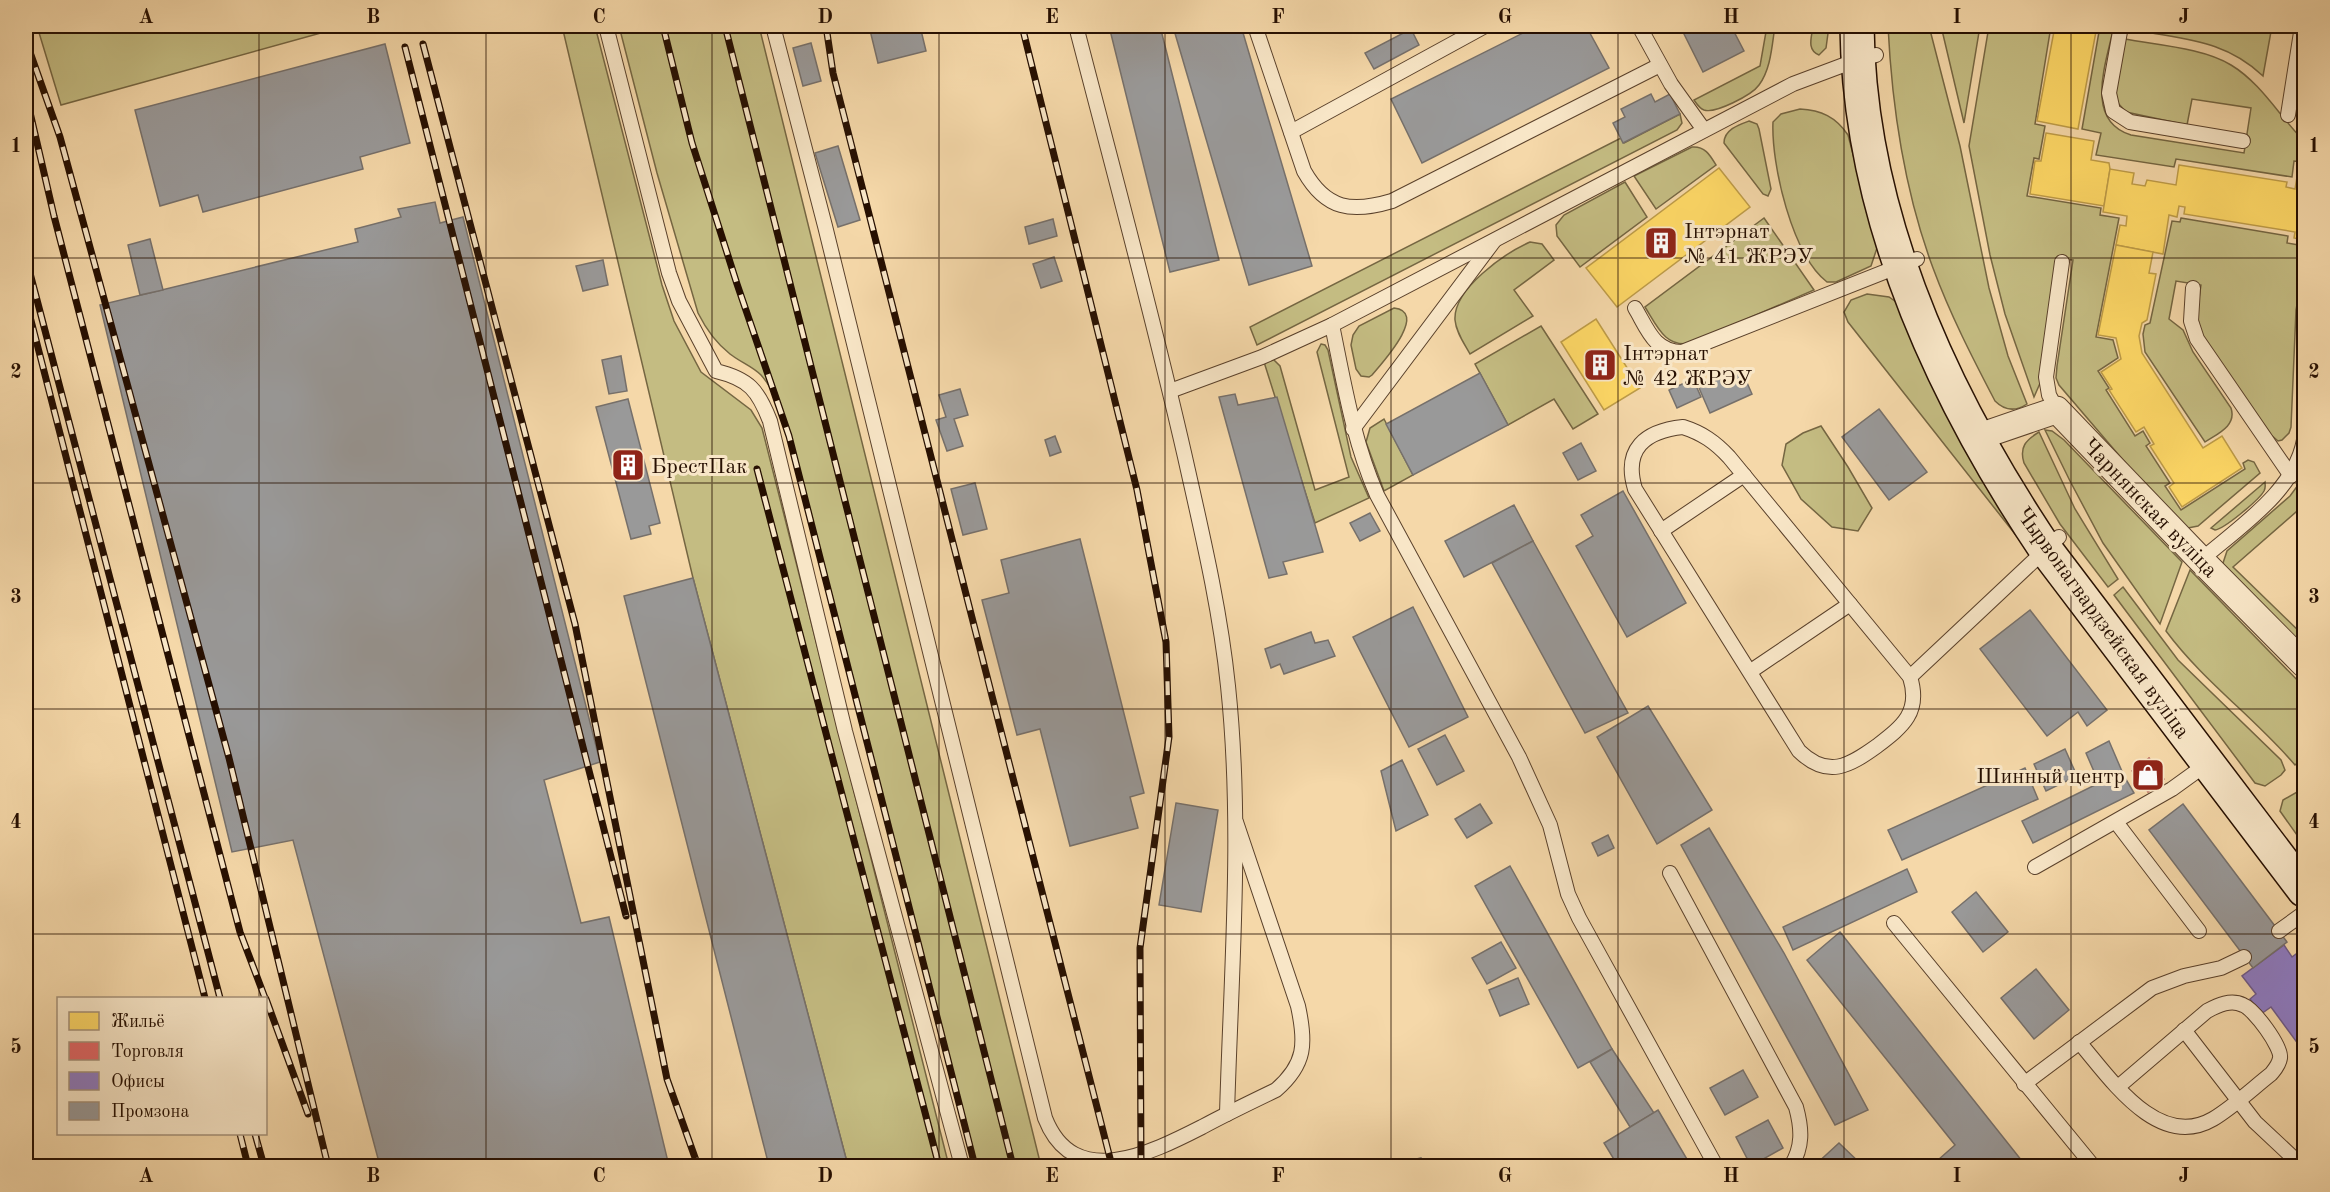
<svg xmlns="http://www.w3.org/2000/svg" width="2330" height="1192" viewBox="0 0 2330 1192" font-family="'Old Standard TT',serif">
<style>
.green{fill:#c4bc82;stroke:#756642;stroke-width:1.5}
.homes{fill:#ffd966;stroke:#be9c48;stroke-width:1.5}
.shops{fill:#e06666;stroke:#a84c48;stroke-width:1.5}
.offices{fill:#8e7cc3;stroke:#6f5b89;stroke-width:1.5}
.industry{fill:#999;stroke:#76706b;stroke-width:1.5}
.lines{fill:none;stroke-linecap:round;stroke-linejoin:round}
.lane-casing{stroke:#5a412b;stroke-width:16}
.street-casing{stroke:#5a412b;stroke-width:28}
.secondary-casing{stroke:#260f01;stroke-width:36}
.lane{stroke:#f8e6c7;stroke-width:14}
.street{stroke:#f8e6c7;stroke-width:26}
.secondary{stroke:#f8e6c7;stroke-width:33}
.rail-casing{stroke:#260f01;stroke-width:7}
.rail{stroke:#f8e6c7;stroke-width:4.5;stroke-dasharray:14;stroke-linecap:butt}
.grid{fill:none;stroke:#260f01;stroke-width:1.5;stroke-opacity:0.55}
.labels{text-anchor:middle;stroke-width:6;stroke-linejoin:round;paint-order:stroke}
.poi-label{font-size:22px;fill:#260f01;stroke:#f8e6c7;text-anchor:start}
.street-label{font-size:22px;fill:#260f01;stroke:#f8e6c7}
.neatline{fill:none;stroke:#260f01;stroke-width:2}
.grid-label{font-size:20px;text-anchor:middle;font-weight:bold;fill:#260f01}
</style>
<rect width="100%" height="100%" fill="#f5d8a9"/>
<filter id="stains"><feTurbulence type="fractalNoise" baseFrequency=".00333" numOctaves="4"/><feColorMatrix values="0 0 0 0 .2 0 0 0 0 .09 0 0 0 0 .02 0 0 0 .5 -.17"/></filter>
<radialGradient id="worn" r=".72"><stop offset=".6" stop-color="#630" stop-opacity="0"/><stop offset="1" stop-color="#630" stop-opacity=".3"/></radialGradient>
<g class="green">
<path d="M37 26H346L61 105Z"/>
<path d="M562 26H595L662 285 674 321 701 372 751 410 762 428 949 1166H848L693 578Z"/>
<path d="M619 26H759L1041 1166H975L789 436C782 415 776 392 761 375 752 366 740 362 730 354 716 343 706 329 698 313L657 173Z"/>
<path d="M1767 26H1775C1772 45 1771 69 1759 85 1752 95 1715 114 1704 110 1699 108 1697 104 1694 100L1760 66Z"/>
<path d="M1813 26H1829L1826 48 1819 55C1806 50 1812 36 1813 26Z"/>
<path d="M1888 26H1929L1960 146 1989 288 2008 356 2027 404C2015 412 2005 411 1995 401 1972 357 1950 314 1933 268 1904 190 1892 108 1888 26Z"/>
<path d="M1941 26H1980L1964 123Z"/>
<path d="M1989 26H2051L2035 124 2045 126 2039 159 2034 158 2027 196 2101 208 2100 215 2119 218 2096 337 2113 340 2118 358 2098 371 2109 388 2106 390 2135 436 2143 431 2150 443 2146 446 2170 483 2165 486 2181 510 2245 469 2243 463 2248 460 2254 462 2260 473 2198 526 2188 528 2176 522 2059 385 2056 378 2057 366 2073 260 2059 259 2041 381 2034 397 2005 314 1990 255 1969 146Z"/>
<path d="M2100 26H2114C2107 61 2083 120 2131 135L2244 153 2251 108 2192 99 2187 125 2126 112 2117 102 2115 95 2125 39C2157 45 2204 48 2231 65 2261 83 2280 117 2304 141V162L2294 161 2292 177 2176 159 2174 167 2096 155 2101 133 2082 129Z"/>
<path d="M2130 26H2272L2263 76C2225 40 2186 40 2136 30Z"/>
<path d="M1800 109C1821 110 1836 117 1848 135L1875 238 1877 248 1871 266 1836 282H1827C1792 255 1771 164 1773 122L1781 114Z"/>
<path d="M1680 114 1682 123 1677 130 1257 345 1250 327 1621 138 1624 143Z"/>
<path d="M1749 121 1757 124 1759 129 1771 189 1768 196 1763 194 1724 143C1724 130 1738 125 1749 121Z"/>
<path d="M1692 147C1705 146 1710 155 1716 165L1656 209 1634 176Z"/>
<path d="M1625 182 1647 217 1580 267 1557 236 1556 225 1564 215Z"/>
<path d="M1764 218 1814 290 1691 343C1665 348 1657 326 1645 307Z"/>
<path d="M2181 218 2288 236 2287 243 2304 246V285L2298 299 2296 310 2291 427 2289 433 2282 440 2278 441 2270 434 2203 338C2195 320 2198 304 2201 285L2176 281 2169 319 2183 330 2193 352 2231 408C2237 426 2217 434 2205 442L2145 352 2143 334 2145 325 2150 323 2172 221 2180 222Z"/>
<path d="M1530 242 1542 244 1554 260 1514 290 1533 316 1470 354C1464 343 1456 332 1455 320 1453 289 1505 253 1530 242Z"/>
<path d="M1867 294 1889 297 1899 304 2026 548 1848 322 1844 312 1851 300Z"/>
<path d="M1394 308C1429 312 1382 363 1372 375L1369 377 1361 376 1356 369 1351 345 1353 335 1359 326Z"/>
<path d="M1541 326 1598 414 1573 429 1554 399 1508 425 1475 364Z"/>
<path d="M1321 344 1325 345 1328 350 1351 457 1369 498 1315 523 1264 362 1273 359 1280 366 1315 490 1349 477 1317 352Z"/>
<path d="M1384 419 1413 475 1384 491 1366 442 1370 428Z"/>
<path d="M1821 426 1848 467 1872 508 1858 531 1832 527 1801 499 1782 465 1786 444 1803 433Z"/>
<path d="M2045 430 2052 431 2064 440 2182 562 2160 624 2103 543 2070 481Z"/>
<path d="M2039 432 2075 509 2118 579 2108 587 2060 524 2024 463C2019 447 2026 440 2039 432Z"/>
<path d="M2304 477V505L2233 567 2304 636V653L2222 566 2227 551 2290 496Z"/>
<path d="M2265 482C2265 486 2266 487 2264 491 2259 500 2224 529 2215 530L2211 528Z"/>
<path d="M2190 570 2304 687V757L2295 765C2255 718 2203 681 2166 631Z"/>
<path d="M2123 587 2178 660 2281 760 2285 770 2281 775 2265 786 2255 783 2114 595Z"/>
<path d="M2297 792 2304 794V845L2280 811 2283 800Z"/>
</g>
<g class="homes">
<path d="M2055 26H2097L2078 129 2037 121Z"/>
<path d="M2046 133 2094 141 2091 160 2109 163 2110 169 2104 206 2030 194 2035 161H2041Z"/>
<path d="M2179 165 2287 182 2286 187 2295 189 2299 165 2304 166V240L2294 238 2295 232 2184 214 2185 207 2179 206 2177 217 2169 215 2163 254 2116 245 2120 225 2126 226 2127 216 2103 212 2110 169 2134 173 2132 184 2145 186 2147 180 2176 185Z"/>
<path d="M1719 168 1750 207 1617 307 1586 268Z"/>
<path d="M2116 245 2153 252 2149 273 2156 274 2147 320 2142 323 2139 336 2142 353 2203 448 2222 436 2242 468 2182 507 2169 487 2174 483 2150 446 2154 444 2144 427 2136 432 2109 390 2112 389 2101 372 2121 359 2116 338 2098 335Z"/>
<path d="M1596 319 1640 388 1604 410 1561 342Z"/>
</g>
<path class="shops" d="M2149 758 2164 779 2148 792 2132 771Z"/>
<path class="offices" d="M2284 945 2292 957 2296 954 2304 965 2301 969 2304 974V1052L2271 1007 2261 1014 2250 999 2256 994 2242 976Z"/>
<g class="industry">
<path d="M869 26H920L926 51 878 63Z"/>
<path d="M1109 26H1160L1219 260 1170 272Z"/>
<path d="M1190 26H1241L1312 266 1249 285 1174 30Z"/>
<path d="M1537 26H1586L1609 68 1422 163 1391 99Z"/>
<path d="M1680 26H1731L1744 51 1703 72Z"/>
<path d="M1411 29 1419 45 1374 69 1365 53Z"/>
<path d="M811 43 821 81 803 86 793 48Z"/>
<path d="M385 44 410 143 360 157 363 169 203 212 198 195 160 206 135 110Z"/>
<path d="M1651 94 1655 102 1670 94 1680 114 1623 143 1613 123 1625 117 1621 109Z"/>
<path d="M838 146 860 220 838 227 815 153Z"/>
<path d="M435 202 440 223 463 217 600 762 544 780 581 923 609 917 669 1166H380L293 840 232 852 100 305 358 242 355 229 401 217 398 209Z"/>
<path d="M1053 219 1057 236 1029 244 1025 227Z"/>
<path d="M150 239 163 290 140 295 128 245Z"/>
<path d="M1054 257 1062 281 1041 288 1033 264Z"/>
<path d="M603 260 608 285 583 291 576 266Z"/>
<path d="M621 356 627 391 609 394 602 360Z"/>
<path d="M1741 369 1752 394 1710 413 1699 388Z"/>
<path d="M1480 373 1508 425 1413 475 1386 424Z"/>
<path d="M1693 379 1701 397 1677 408 1669 390Z"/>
<path d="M960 389 968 415 954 419 963 446 947 451 936 420 946 417 939 395Z"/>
<path d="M1235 394 1238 405 1277 397 1323 552 1283 562 1287 574 1269 578 1219 397Z"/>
<path d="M628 399 660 523 649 526 651 534 631 539 596 407Z"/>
<path d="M1879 409 1927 472 1889 500 1842 437Z"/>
<path d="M1055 436 1061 452 1050 456 1045 440Z"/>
<path d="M1581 443 1596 471 1578 480 1563 453Z"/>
<path d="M975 483 987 529 963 535 951 489Z"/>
<path d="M1623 491 1686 603 1627 637 1576 546 1593 536 1581 515Z"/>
<path d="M1514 505 1533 541 1464 577 1445 541Z"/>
<path d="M1370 513 1380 531 1360 541 1350 523Z"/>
<path d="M1080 539 1144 793 1130 797 1138 828 1070 846 1040 729 1017 735 982 600 1009 593 1001 560Z"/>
<path d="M1533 541 1628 713 1585 733 1492 563Z"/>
<path d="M693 578 848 1166H769L624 596Z"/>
<path d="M1413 607 1468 717 1409 747 1353 637Z"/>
<path d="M2030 610 2107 710 2087 726 2078 712 2047 736 1980 649Z"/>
<path d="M1311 632 1315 643 1328 640 1335 656 1284 674 1280 664 1271 668 1265 649Z"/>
<path d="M1648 706 1712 810 1657 844 1597 737Z"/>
<path d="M1445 735 1464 771 1437 785 1418 749Z"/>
<path d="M2109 741 2124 776 2099 783 2086 753Z"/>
<path d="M2065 749 2077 776 2046 791 2034 764Z"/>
<path d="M1402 760 1428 815 1396 831 1381 771Z"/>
<path d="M2025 768 2038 799 1902 860 1888 830Z"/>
<path d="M2124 776 2134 793 2033 843 2022 821 2099 783Z"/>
<path d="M1176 803 1218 810 1201 912 1159 905Z"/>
<path d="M1480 804 1492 823 1467 838 1455 819Z"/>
<path d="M2183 804 2287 942 2253 968 2149 830Z"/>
<path d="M1709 828 1784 953 1868 1110 1835 1125 1681 845Z"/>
<path d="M1608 835 1614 848 1598 856 1592 843Z"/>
<path d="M1510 866 1612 1049 1578 1068 1475 886Z"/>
<path d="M1907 869 1917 892 1793 950 1783 927Z"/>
<path d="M1976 892 2008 932 1983 952 1952 912Z"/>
<path d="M1840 932 2026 1166H1944L1938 1160 1955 1145 1807 960Z"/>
<path d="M1501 942 1516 968 1487 984 1472 958Z"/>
<path d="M2036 969 2069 1010 2034 1039 2001 998Z"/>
<path d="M1518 978 1529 1004 1500 1016 1489 990Z"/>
<path d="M1612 1049 1654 1113 1630 1127 1590 1062Z"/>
<path d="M1743 1070 1758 1097 1725 1115 1710 1088Z"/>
<path d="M1658 1110 1691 1166H1618L1604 1143Z"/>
<path d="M1768 1120 1783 1148 1751 1166 1736 1137Z"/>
<path d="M1839 1143 1863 1166H1814Z"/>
<path d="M1421 1158 1423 1166H1387Z"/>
</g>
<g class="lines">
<defs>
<g id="lane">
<path d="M606 26 669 273 679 301 716 371C749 379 758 390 770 421L845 731 962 1166"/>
<path d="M773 26 825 226 1045 1118C1074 1192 1151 1153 1202 1127 1226 1114 1251 1102 1276 1090 1306 1064 1306 1043 1298 1006L1236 822"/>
<path d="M1076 26C1113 169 1152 312 1185 457 1202 533 1220 608 1228 686 1243 828 1231 971 1227 1114"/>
<path d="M1255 26 1304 171C1326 210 1352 213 1392 201L1660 65"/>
<path d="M1639 26 1671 84 1704 130"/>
<path d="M2121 26 2109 93 2113 111 2130 122 2243 141"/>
<path d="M2288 115 2302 26"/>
<path d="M1291 132 1485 26"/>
<path d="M2193 288 2191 321 2197 339 2291 476"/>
<path d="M1635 308C1647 328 1654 352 1682 352L1917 259"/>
<path d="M1332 325C1344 383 1353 440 1377 495L1519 757 1550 825 1568 894 1579 918 1716 1166"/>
<path d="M1170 391 1262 357 1332 325 1793 84 1857 60 1876 55"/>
<path d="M2057 410 2049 395 2046 377 2062 262"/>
<path d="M1683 427C1702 433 1715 442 1729 457L1910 677C1921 712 1903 726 1877 746 1849 766 1828 779 1799 751L1635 489C1623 449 1645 431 1683 427Z"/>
<path d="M1353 429 1494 241"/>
<path d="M1661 531 1744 475"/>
<path d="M2201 560C2239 527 2295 491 2304 440"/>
<path d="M1751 671 1850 604"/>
<path d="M1910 677 2059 537"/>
<path d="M2116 822 2199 931"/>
<path d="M2035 867 2172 789 2208 763"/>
<path d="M1670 873 1796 1107C1802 1129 1803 1147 1791 1166"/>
<path d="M1894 923 2093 1166"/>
<path d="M2279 931 2304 913"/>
<path d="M2184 1030 2255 1122 2302 1166"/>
<path d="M2079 1042C2110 1078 2158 1151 2213 1119 2233 1107 2252 1089 2271 1074 2275 1069 2279 1065 2280 1058 2282 1047 2254 1009 2243 1005 2231 999 2218 1005 2207 1011L2118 1087"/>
<path d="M2024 1084 2152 988 2184 976 2221 968 2244 957"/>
</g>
<path id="street" d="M1978 437 2057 410 2201 560 2304 664"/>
<path id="secondary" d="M1857 26C1859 216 1941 394 2046 550L2304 890"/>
</defs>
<use href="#lane" class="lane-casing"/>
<use href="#street" class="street-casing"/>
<use href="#secondary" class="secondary-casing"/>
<use href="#lane" class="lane"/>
<use href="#street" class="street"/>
<use href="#secondary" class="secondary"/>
<defs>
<g id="rail">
<path d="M663 26 692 143 737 284 789 436 975 1166"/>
<path d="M725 26 1013 1166"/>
<path d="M826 26 833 73 1112 1166"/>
<path d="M1022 26 1137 490 1166 642 1169 737 1140 948 1141 1166"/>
<path d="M26 41 60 137 229 758 328 1166"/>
<path d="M423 44 575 624 667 1079 698 1166"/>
<path d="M405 47 626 916"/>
<path d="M26 95 54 216 240 932 265 998"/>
<path d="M26 258 220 998"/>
<path d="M26 301 205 998"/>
<path d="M757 469 939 1166"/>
<path d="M266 999 308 1114"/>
<path d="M240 1134 248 1166"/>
<path d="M255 1134 264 1166"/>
</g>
</defs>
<use href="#rail" class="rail-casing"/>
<use href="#rail" class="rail"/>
</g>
<path class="grid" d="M259 26V998M486 26V1166M712 26V1166M939 26V1166M1165 26V1166M1391 26V1166M1618 26V1166M1844 26V1166M2071 26V1166M26 258H2304M26 483H2304M26 709H2304M26 934H2304M259 1134V1166"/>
<defs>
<symbol id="building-square" viewBox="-11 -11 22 22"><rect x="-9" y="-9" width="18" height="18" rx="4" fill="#8f2418" stroke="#f8e6c7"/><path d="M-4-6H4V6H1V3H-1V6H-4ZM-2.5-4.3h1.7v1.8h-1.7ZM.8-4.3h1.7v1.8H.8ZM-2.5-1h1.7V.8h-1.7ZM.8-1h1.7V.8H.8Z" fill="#fff"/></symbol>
<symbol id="shop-square" viewBox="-11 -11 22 22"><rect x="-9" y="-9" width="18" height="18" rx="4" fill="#8f2418" stroke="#f8e6c7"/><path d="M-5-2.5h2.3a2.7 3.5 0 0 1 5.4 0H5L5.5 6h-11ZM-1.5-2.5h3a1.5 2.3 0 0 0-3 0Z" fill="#fff"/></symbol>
</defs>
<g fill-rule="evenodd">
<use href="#building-square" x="1642" y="224" width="38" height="38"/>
<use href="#building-square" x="1581" y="346" width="38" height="38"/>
<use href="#building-square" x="609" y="446" width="38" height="38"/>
<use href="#shop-square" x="2129" y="756" width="38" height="38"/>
</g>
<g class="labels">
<g class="poi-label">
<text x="1684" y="238">Інтэрнат<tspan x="1684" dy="25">№ 41 ЖРЭУ</tspan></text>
<text x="1623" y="360">Інтэрнат<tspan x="1623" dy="25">№ 42 ЖРЭУ</tspan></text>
<text x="651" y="473">БрестПак</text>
<text x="2125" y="783" text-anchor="end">Шинный центр</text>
</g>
<g class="street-label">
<text transform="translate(2151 507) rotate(46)" y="8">Чарнянская вуліца</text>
<text transform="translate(2104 622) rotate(54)" y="8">Чырвонагвардзейская вуліца</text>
</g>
</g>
<rect width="2330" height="1192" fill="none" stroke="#f5d8a9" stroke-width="66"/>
<rect x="57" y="997" width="210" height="138" fill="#f8e6c7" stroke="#a49078" stroke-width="1.5"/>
<rect x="69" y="1012" width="30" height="18" fill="#ffd966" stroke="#a49078" stroke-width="1.5"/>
<text x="111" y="1027" font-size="18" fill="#260f01">Жильё</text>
<rect x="69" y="1042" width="30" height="18" fill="#e06666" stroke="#a49078" stroke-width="1.5"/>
<text x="111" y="1057" font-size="18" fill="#260f01">Торговля</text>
<rect x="69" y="1072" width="30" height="18" fill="#8e7cc3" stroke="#a49078" stroke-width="1.5"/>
<text x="111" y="1087" font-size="18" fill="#260f01">Офисы</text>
<rect x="69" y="1102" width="30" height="18" fill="#999999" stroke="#a49078" stroke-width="1.5"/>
<text x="111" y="1117" font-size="18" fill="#260f01">Промзона</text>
<rect x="33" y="33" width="2264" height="1126" class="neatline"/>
<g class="grid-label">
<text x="146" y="23">A</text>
<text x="373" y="23">B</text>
<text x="599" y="23">C</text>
<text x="825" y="23">D</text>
<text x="1052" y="23">E</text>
<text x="1278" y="23">F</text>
<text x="1505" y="23">G</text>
<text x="1731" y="23">H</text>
<text x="1957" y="23">I</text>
<text x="2184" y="23">J</text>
<text x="16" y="152">1</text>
<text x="2314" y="152">1</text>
<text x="16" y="378">2</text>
<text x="2314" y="378">2</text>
<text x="16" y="603">3</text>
<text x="2314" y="603">3</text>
<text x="16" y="828">4</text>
<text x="2314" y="828">4</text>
<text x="16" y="1053">5</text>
<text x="2314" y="1053">5</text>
<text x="146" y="1182">A</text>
<text x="373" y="1182">B</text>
<text x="599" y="1182">C</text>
<text x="825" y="1182">D</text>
<text x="1052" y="1182">E</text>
<text x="1278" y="1182">F</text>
<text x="1505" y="1182">G</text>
<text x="1731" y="1182">H</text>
<text x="1957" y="1182">I</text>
<text x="2184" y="1182">J</text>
</g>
<rect width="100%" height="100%" filter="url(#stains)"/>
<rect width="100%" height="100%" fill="url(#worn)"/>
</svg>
